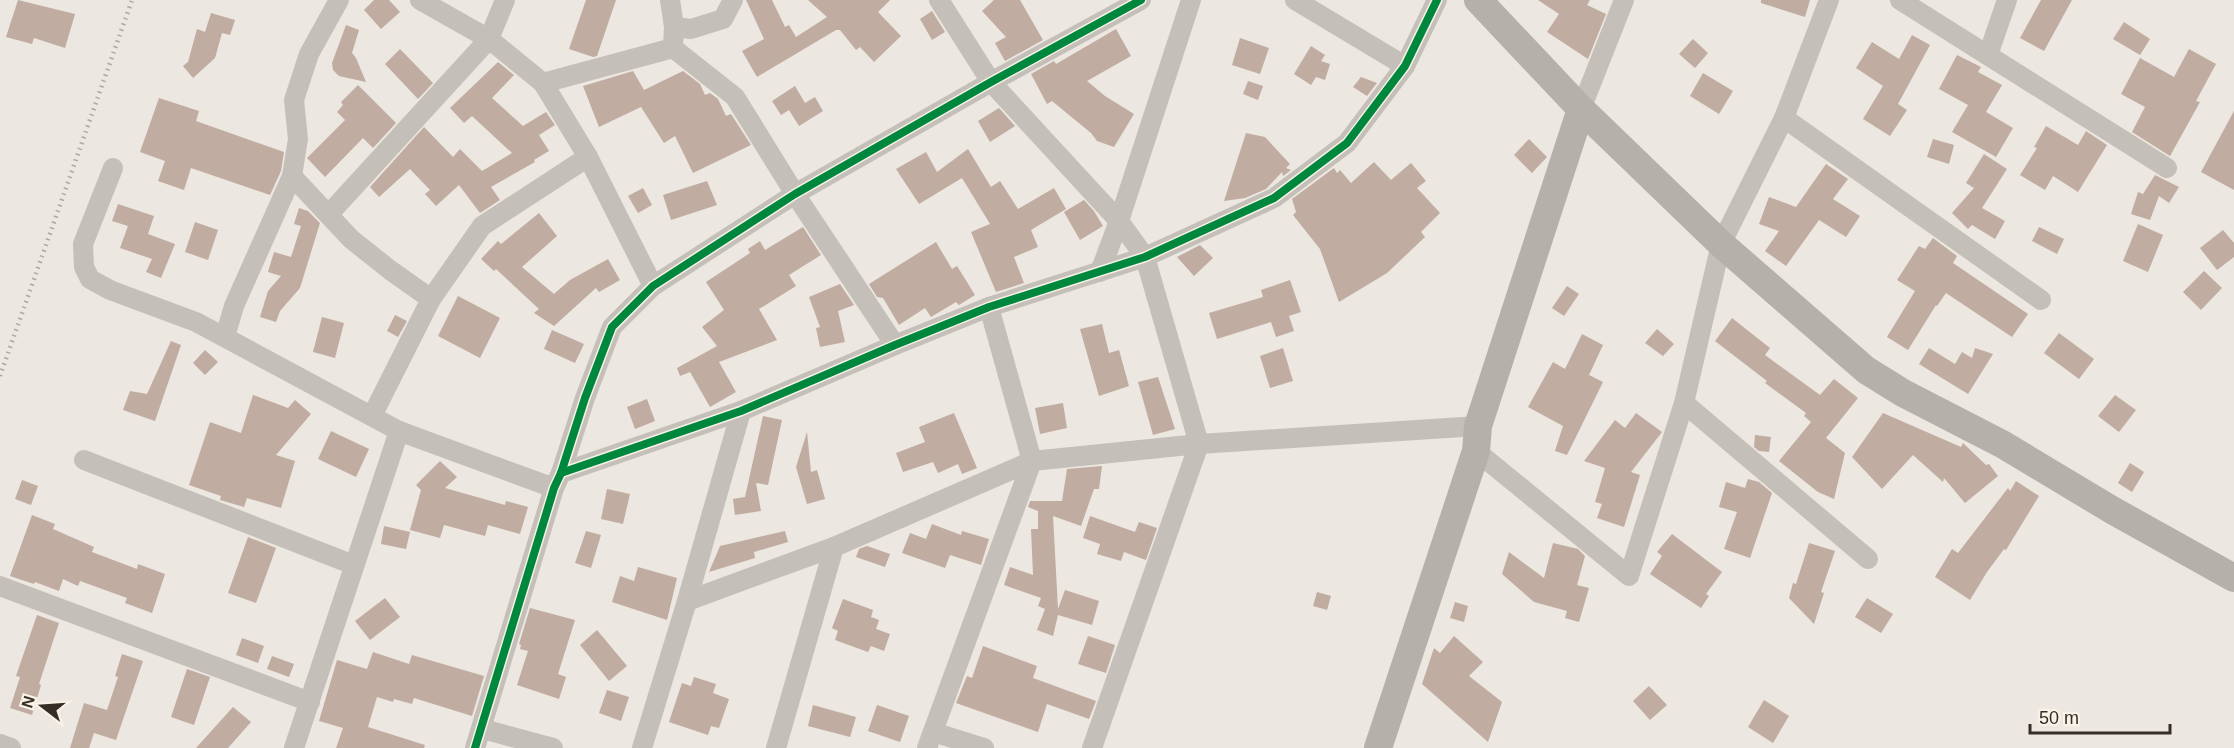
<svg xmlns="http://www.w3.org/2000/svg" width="2234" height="748" viewBox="0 0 2234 748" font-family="Arial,sans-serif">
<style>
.building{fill:#c0aca1}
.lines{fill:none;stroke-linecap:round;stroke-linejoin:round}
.street{stroke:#c5bfb9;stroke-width:20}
.secondary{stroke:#b6b0aa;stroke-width:28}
.rail{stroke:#ada8a3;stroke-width:4.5;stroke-dasharray:1.5 4.5;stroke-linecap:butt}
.cycleway-casing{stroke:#f9f2e7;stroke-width:11}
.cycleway{stroke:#00873e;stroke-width:8}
</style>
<rect width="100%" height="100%" fill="#ece7e0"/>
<g class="building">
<path d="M18 0 75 14 65 48 34 38 32 44 6 37Z"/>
<path d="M374 0H389L400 12 381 29 364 10Z"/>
<path d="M586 0H616L597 56 593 57 569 49Z"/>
<path d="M746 0H772L785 27 789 25 796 37 827 17 808 0H890L878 12 901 36 874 62 860 47 856 50 840 30H836L757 77 742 51 764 39Z"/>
<path d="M994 0H1020L1043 40 1005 61 995 43 1006 37 982 11Z"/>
<path d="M1538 0H1590L1587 5 1606 14 1588 59 1547 32 1559 14Z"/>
<path d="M1761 0H1810L1805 17 1761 3Z"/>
<path d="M2041 0H2072L2044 51 2020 38Z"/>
<path d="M932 11 945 32 932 40 920 19Z"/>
<path d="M211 13 235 20 230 35 222 33 215 58 193 78 183 66 188 62 197 29 205 32Z"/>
<path d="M2124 22 2150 39 2140 55 2113 39Z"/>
<path d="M346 25 359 30 352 53 356 58 366 82 339 76 333 70 332 63Z"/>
<path d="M1116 29 1131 56 1087 81 1105 96 1134 114 1114 147 1097 141 1091 133 1052 101 1047 104 1031 74 1054 61 1056 64Z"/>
<path d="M1912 35 1930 45 1898 104 1907 110 1890 136 1863 119 1883 86 1856 68 1872 42 1899 59Z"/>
<path d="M1240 38 1269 48 1260 74 1232 65Z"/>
<path d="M1693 39 1708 53 1695 68 1679 54Z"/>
<path d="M1311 46 1325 55 1321 61 1330 64 1325 80 1316 77 1311 85 1294 74Z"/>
<path d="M400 49 433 83 418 99 385 64Z"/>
<path d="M2189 49 2216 64 2196 101 2200 102 2170 156 2132 132 2145 107 2121 94 2140 58 2174 77Z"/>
<path d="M1957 55 1981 67 1978 72 2002 85 1986 112 2013 128 1996 157 1952 132 1968 105 1939 89Z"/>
<path d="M498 62 514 75 492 98 523 126 546 112 555 125 539 135 549 151 534 160 535 162 491 187 500 200 480 213 459 185 436 206 425 194 430 190 410 169 379 197 370 187 424 127 453 157 460 149 482 171 512 153 472 116 464 123 450 108Z"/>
<path d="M633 71 644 90 683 71 700 84 705 95 710 93 718 99 726 116 731 114 751 145 693 173 675 136 664 143 641 107 599 127 583 86Z"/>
<path d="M1703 73 1733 91 1719 114 1690 96Z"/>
<path d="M1361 77 1377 83 1367 96 1353 87Z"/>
<path d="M1248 81 1263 86 1258 100 1243 94Z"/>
<path d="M358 85 396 123 373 148 363 138 325 177 307 158 345 120 337 112 343 105 341 102Z"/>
<path d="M795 86 805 103 815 97 823 111 799 126 789 110 781 115 772 101Z"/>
<path d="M159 98 199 111 196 121 284 152 281 171 270 195 191 168 184 190 158 181 165 161 140 152Z"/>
<path d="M999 108 1015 126 990 142 978 121Z"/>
<path d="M2234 111V190L2201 172Z"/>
<path d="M2046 126 2078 145 2086 131 2107 145 2078 192 2053 176 2045 190 2020 175 2037 148 2034 147Z"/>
<path d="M1246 133 1265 137 1290 164 1286 168 1291 170 1283 176 1282 172 1266 189 1245 198 1224 201Z"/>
<path d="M1529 139 1547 157 1532 173 1514 155Z"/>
<path d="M1933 139 1954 145 1949 164 1927 157Z"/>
<path d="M968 149 991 187 1000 181 1018 209 1054 188 1066 209 1031 230 1038 247 1014 257 1024 283 996 292 971 232 990 224 962 178 919 204 896 169 926 152 937 172Z"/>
<path d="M1984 154 2007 169 1982 208 2005 221 1995 239 1972 225 1968 229 1952 213 1974 188 1966 183Z"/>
<path d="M1374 162 1391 180 1411 163 1426 181 1417 188 1440 213 1421 232 1425 237 1387 273 1339 302 1320 249 1293 215 1296 212 1292 199 1334 168 1337 173 1340 170 1351 183Z"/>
<path d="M1826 164 1848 179 1833 199 1860 216 1846 237 1819 220 1786 266 1765 251 1779 231 1759 224 1769 197 1796 207Z"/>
<path d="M2155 175 2179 187 2169 203 2159 196 2150 220 2131 214 2138 192 2143 194Z"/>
<path d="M707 181 717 205 671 220 663 195Z"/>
<path d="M643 188 652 205 638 213 628 196Z"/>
<path d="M1084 200 1094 211 1103 226 1080 240 1064 212Z"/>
<path d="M118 204 154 216 148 234 175 244 161 278 146 272 152 259 120 248 128 226 112 221Z"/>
<path d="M299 208 308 211 320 223 300 288 280 311 276 322 260 317 268 291 281 276 268 272 274 252 291 257 301 226 294 224Z"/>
<path d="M539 213 557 236 522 267 554 294 570 280 608 259 620 280 599 292 596 288 554 326 534 313 539 309 496 269 494 271 481 259 498 241 501 244Z"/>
<path d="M195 222 218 230 208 260 185 252Z"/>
<path d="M2138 224 2163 235 2148 272 2123 261Z"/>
<path d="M803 227 821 255 789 275 796 286 759 309 777 340 719 362 736 392 710 407 690 372 680 376 677 368 717 346 702 327 724 310 706 282 750 253 748 249 760 241 765 250Z"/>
<path d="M2039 227 2064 239 2057 254 2032 241Z"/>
<path d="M2223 230 2234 243V257L2217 270 2200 248Z"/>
<path d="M1933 238 1957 256 1953 263 2028 314 2012 337 1946 293 1937 306 1936 305 1908 350 1887 337 1915 291 1897 280 1919 246 1925 249Z"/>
<path d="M936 242 952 269 957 266 975 295 959 305 956 302 931 317 925 308 899 325 883 298 877 297 869 284Z"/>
<path d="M1200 245 1213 258 1194 276 1177 257Z"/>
<path d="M2204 271 2222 288 2201 310 2183 292Z"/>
<path d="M1290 280 1301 312 1289 316 1294 331 1276 337 1271 322 1217 339 1209 313 1263 297 1261 290Z"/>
<path d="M840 284 854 305 838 311 845 342 820 347 816 328 820 327 809 297Z"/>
<path d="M1567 286 1579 294 1564 316 1552 308Z"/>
<path d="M458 296 500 318 480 358 438 336Z"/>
<path d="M395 315 407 321 398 337 387 331Z"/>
<path d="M322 317 344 323 335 358 313 352Z"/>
<path d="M1732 318 1770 348 1765 355 1820 395 1834 379 1858 398 1826 438 1845 453 1834 499 1818 492 1779 461 1811 422 1804 416 1806 413 1765 383 1767 381 1715 341Z"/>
<path d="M1102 324 1109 353 1119 350 1129 386 1099 396 1080 329Z"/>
<path d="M1657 329 1674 344 1663 356 1645 343Z"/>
<path d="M552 330 584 344 575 363 544 349Z"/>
<path d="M2059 333 2094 359 2079 379 2044 353Z"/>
<path d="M1582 334 1603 345 1589 375 1603 382 1567 455 1555 451 1563 426 1528 407 1553 362 1565 369Z"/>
<path d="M171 341 181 345 155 421 123 410 130 391 147 394Z"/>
<path d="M1283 348 1293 381 1270 388 1260 356Z"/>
<path d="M1929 348 1955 364 1962 352 1972 358 1975 348 1993 354 1968 394 1919 364Z"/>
<path d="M205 350 218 362 205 375 193 363Z"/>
<path d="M1158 377 1175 429 1153 435 1138 382Z"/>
<path d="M253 395 288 408 295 400 311 414 276 455 295 461 281 508 247 498 244 507 220 500 221 496 189 485 210 422 241 433Z"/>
<path d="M2115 395 2136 410 2119 432 2098 416Z"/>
<path d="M647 399 655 421 635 429 627 407Z"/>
<path d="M1063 403 1067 428 1040 434 1035 408Z"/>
<path d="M954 413 977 468 962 474 958 464 938 473 933 462 903 472 896 453 925 442 919 427Z"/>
<path d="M1636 413 1662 432 1631 472 1640 475 1624 527 1597 518 1602 504 1595 502 1605 468 1584 461 1615 420 1625 428Z"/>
<path d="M1883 413 1961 447 1963 443 1986 465 1989 464 1998 476 1965 503 1944 478 1943 482 1913 455 1882 489 1852 457Z"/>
<path d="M763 416 782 420 768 485 756 483 761 511 735 515 733 499 745 497Z"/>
<path d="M331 431 369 449 356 477 318 459Z"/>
<path d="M807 432 811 472 817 470 825 499 807 504 796 467Z"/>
<path d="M1755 435 1771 437 1769 452 1759 451 1754 447Z"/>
<path d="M440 461 457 477 445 488 505 505 506 501 528 507 520 534 488 525 485 536 444 525 440 538 410 530 421 490 416 485Z"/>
<path d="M2130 463 2144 472 2132 492 2118 483Z"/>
<path d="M1102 466 1099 489H1094L1081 526 1053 516 1058 609 1065 590 1099 601 1092 625 1058 615 1053 636 1037 630 1045 609 1038 606 1041 598 1004 585 1010 567 1033 575 1031 529H1038V511L1028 507 1030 501H1062L1067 469Z"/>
<path d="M1748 479 1759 482 1772 493 1750 558 1724 549 1737 512 1719 507 1726 482 1745 488Z"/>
<path d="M22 480 38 486 31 505 15 499Z"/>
<path d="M2016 481 2039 496 2006 550 2004 549 1987 572 1970 600 1935 577 1952 549 1958 553 2008 488 2010 491Z"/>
<path d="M607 489 630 494 623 524 601 519Z"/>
<path d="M32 515 55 524 53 529 94 547 92 552 137 569 138 564 165 574 152 613 125 603 127 598 80 581 78 586 63 579 59 591 35 582 34 584 10 576Z"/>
<path d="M1090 516 1135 532 1139 522 1157 528 1146 560 1124 552 1121 561 1097 554 1100 544 1083 538Z"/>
<path d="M932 524 961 535 962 531 989 539 981 565 950 555 945 568 902 553 910 533 926 539Z"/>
<path d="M384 526 410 532 406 549 381 544Z"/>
<path d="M586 531 601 535 591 568 575 563Z"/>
<path d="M785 531 788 542 754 552 755 558 709 572 720 546Z"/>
<path d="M1672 534 1722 572 1706 594 1709 596 1701 608 1650 574 1662 556 1657 552Z"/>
<path d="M248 537 276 548 256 603 228 593Z"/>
<path d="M1553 543 1578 549 1585 556 1577 585 1589 588 1579 622 1565 618 1567 611 1534 602 1502 574 1509 552 1544 578Z"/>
<path d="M1809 543 1835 551 1821 592 1824 593 1814 624 1789 598 1793 583 1796 584Z"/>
<path d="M867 546 890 554 885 567 856 557 859 549Z"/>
<path d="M638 567 677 578 667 620 612 602 620 576 634 581Z"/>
<path d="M1317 592 1331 596 1327 610 1313 606Z"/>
<path d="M385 598 400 617 370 640 355 621Z"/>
<path d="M1867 598 1893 614 1881 633 1855 617Z"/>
<path d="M843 599 873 610 871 617 879 620 876 629 890 634 884 651 871 646 868 652 835 640 838 631 832 628Z"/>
<path d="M1455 602 1468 606 1464 622 1450 618Z"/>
<path d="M530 608 575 620 558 674 566 677 559 699 517 685 528 651 520 649 521 645 519 644Z"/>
<path d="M37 615 59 623 39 684 41 685 32 715 10 708 20 677 16 676Z"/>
<path d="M597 630 627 666 609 681 580 645Z"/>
<path d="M1088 636 1115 645 1106 673 1078 664Z"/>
<path d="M1454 636 1483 662 1469 676 1502 702 1488 742 1422 684 1434 648 1440 653Z"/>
<path d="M242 638 264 646 258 663 236 655Z"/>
<path d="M983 646 1037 666 1033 678 1096 701 1089 719 1047 704 1038 732 956 703 967 676 972 678Z"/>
<path d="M373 652 409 664 412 655 484 676 472 716 414 698 412 704 394 699 393 702 377 697 368 727 425 745 424 748H336L343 728 319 721 337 660 367 669Z"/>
<path d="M122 654 143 661 116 740 94 733 89 748H70L84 703 107 710 118 677 115 676Z"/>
<path d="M272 656 294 664 289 677 267 669Z"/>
<path d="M187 669 210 677 194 725 171 717Z"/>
<path d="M694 677 716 684 713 693 729 699 719 728 711 726 708 735 669 722 682 683 691 686Z"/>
<path d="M1649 686 1667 705 1650 720 1633 701Z"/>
<path d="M607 690 629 697 621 721 599 713Z"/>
<path d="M1764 700 1789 716 1773 743 1748 727Z"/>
<path d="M813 705 856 717 850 737 808 726Z"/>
<path d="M877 705 909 716 900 742 868 731Z"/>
<path d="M233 707 251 722 228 748H196Z"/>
</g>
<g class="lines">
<g class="street">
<path d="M420 0 489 39 505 0"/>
<path d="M939 0 991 82 1119 221 1145 257 1199 444 1092 748"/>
<path d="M1295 0 1405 66"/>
<path d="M1900 0 2167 168"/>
<path d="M674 27 691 29 723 19 733 0"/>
<path d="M673 48 735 97 795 194 895 345"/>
<path d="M1988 55 2007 0"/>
<path d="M543 83 673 48 674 27 670 0"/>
<path d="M1581 109 1624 0"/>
<path d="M1784 118 2041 300"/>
<path d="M113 168 83 244 84 267 90 279 110 290 196 322 399 431 554 488"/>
<path d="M292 176 351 239 390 270 431 299"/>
<path d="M329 214 489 39 543 83 588 157 653 286"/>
<path d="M1100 272 1119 221 1191 0"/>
<path d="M225 337 234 306 292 176 298 139 294 100 309 54 339 0"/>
<path d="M1684 403 1868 559"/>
<path d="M372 416 431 299 482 226 588 157"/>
<path d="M1476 451 1629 576 1684 403 1721 244 1784 118 1829 0"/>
<path d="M84 460 354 565"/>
<path d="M561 473 741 411 895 345 989 307 1145 257 1274 198 1347 143 1405 66 1437 0"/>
<path d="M0 586 310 702"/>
<path d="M687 601 834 547 1032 461 1199 444 1478 426"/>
<path d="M483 729 553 748"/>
<path d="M933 732 984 748"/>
<path d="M0 744 11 748"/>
<path d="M294 748 399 431"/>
<path d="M475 748 554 488 561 473 585 398 612 327 653 286 795 194 991 82 1141 0"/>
<path d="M642 748 687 601 741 411"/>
<path d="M776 748 834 547"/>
<path d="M927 748 1032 461 989 307"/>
</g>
<g class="secondary">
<path d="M1478 0 1581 109 1721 244 1866 370 1903 393 2002 444 2112 510 2234 578"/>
<path d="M1378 748 1476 451 1478 426 1581 109"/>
</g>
<path class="rail" d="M0 376 132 0"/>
<defs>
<g id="cycleway">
<path d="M561 473 741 411 895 345 989 307 1145 257 1274 198 1347 143 1405 66 1437 0"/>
<path d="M475 748 554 488 561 473 585 398 612 327 653 286 795 194 991 82 1141 0"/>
</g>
</defs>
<use href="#cycleway" class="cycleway-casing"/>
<use href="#cycleway" class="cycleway"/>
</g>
<g transform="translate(42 706) rotate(287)" stroke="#f9f2e7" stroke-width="4.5" paint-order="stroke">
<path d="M0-4.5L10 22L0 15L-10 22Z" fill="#362d27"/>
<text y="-9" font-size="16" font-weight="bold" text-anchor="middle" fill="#362d27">N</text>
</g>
<path d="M2030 724v9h140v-9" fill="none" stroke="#362d27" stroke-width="3"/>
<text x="2039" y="724" font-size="18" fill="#362d27" stroke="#f9f2e7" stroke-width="4.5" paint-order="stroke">50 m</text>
</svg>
